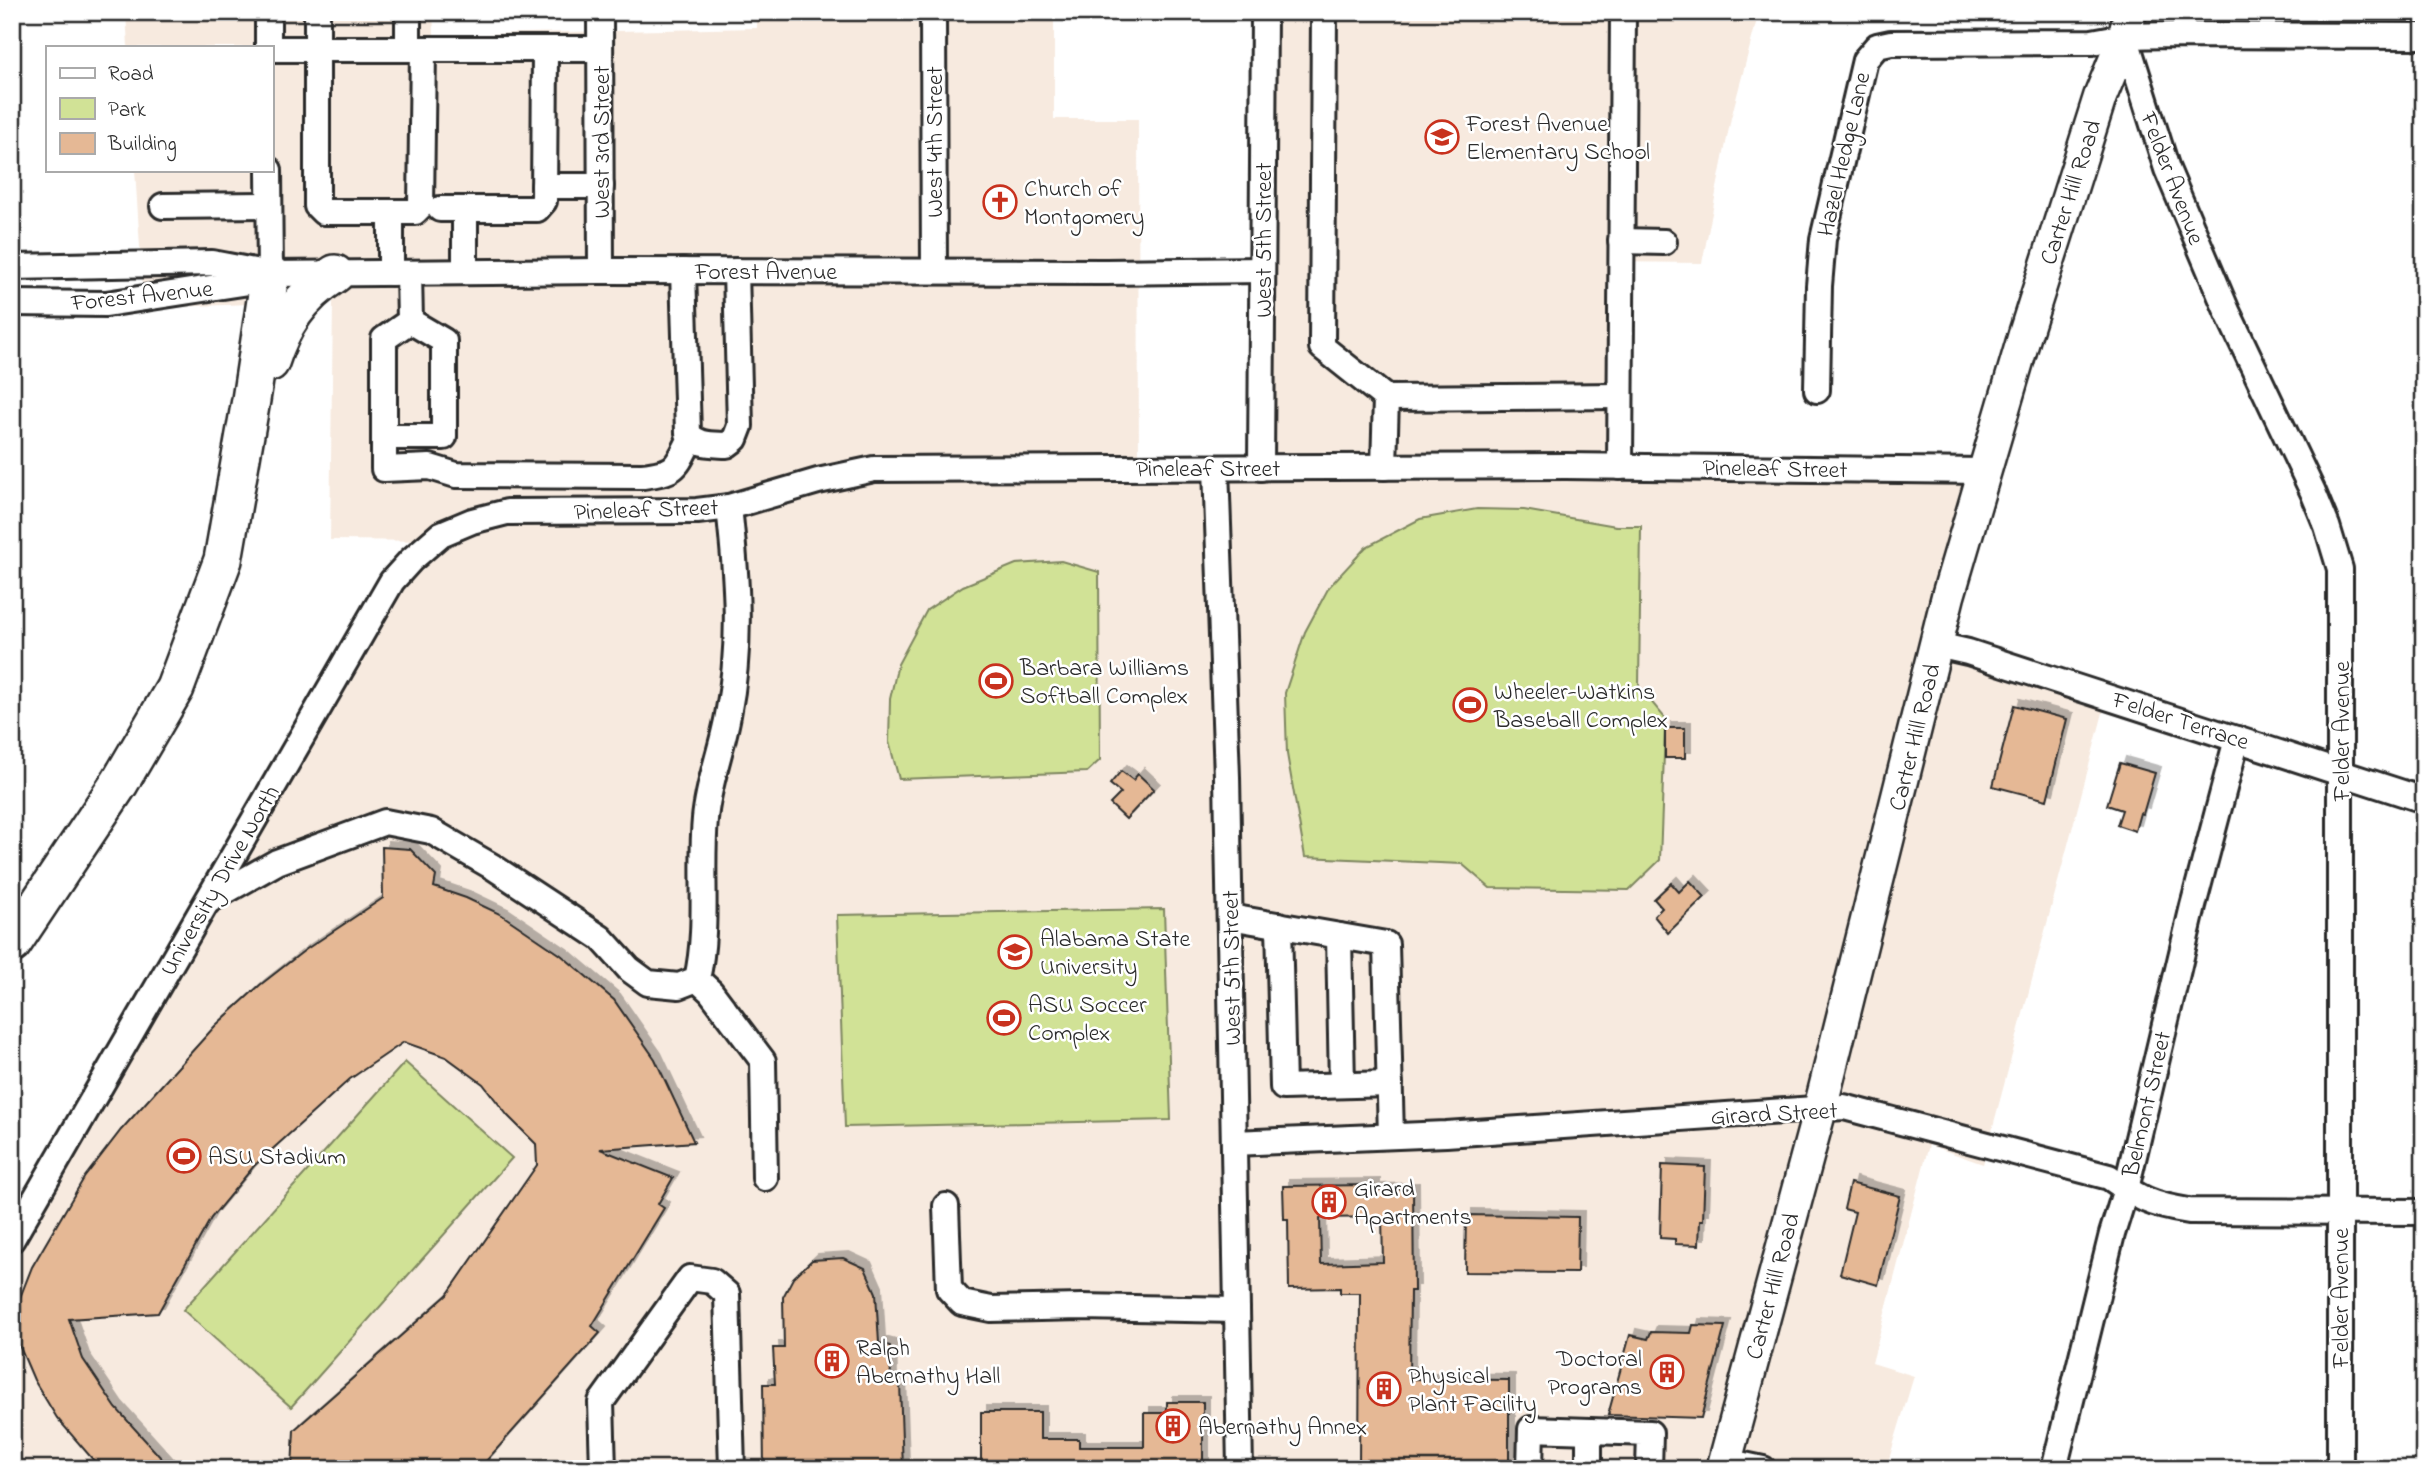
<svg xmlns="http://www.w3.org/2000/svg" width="2436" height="1481" viewBox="0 0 2436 1481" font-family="'Indie Flower',sans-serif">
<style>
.built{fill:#f7eadf}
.green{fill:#d1e296;stroke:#7e8660;stroke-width:2}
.building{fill:#e5b895;stroke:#2b2b2b;stroke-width:2;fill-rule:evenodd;filter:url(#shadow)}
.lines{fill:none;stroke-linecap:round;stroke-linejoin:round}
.minor-casing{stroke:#2b2b2b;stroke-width:30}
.major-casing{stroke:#2b2b2b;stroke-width:37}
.highway-casing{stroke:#2b2b2b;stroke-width:42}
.minor{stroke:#fff;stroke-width:24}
.major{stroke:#fff;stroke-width:32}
.highway{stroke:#fff;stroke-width:37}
.labels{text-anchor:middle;stroke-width:5;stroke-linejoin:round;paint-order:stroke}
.poi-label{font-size:24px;fill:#2b2b2b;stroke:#fff;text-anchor:start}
.street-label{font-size:24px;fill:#2b2b2b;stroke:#fff}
</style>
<defs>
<filter id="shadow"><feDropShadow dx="6" dy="-6" stdDeviation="0" flood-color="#0004"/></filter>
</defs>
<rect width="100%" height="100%" fill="#fff"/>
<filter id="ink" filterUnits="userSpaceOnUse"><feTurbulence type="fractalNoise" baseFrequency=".0143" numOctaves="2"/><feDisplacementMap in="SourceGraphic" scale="14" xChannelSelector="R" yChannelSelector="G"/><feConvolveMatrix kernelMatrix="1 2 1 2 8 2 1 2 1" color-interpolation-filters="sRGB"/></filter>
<g filter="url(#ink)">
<path class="built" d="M126 12H433L434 35 757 28V12H1054V119H1138L1139 475 1276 474V12H1759L1731 118 1702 263 1608 262V475L1967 481 1924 650 2104 709 1983 1164 1929 1145 1872 1363 1914 1376 1886 1469H12V1253L395 586 443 541 330 540 333 301 144 308 135 170H271V47H128Z"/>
<g class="green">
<path d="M1477 509 1524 510 1616 526H1641L1639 687 1665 718V728L1660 860 1629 890 1490 888 1462 864 1305 857 1287 754 1285 693 1305 632 1329 587 1366 547 1420 519Z"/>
<path d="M1061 561 1099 572 1100 760 1087 772 899 779 889 742 890 699 898 664 927 610 963 586 1016 564Z"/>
<path d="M1164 909 1171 1120 845 1127 837 915Z"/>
<path d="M405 1062 512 1158 291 1407 183 1310Z"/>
</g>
<g class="building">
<path d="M2014 705 2067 719 2047 800 1993 786Z"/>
<rect x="1665" y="728" width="20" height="30"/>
<path d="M2120 763 2155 773 2143 814 2140 813 2135 831 2117 825 2122 810 2107 805Z"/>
<path d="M1121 771 1133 780 1138 774 1154 789 1126 819 1110 804 1121 793 1110 784Z"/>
<path d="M382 847 410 849 436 876 434 887 466 898 502 915 561 955 614 1000 655 1059 694 1142 600 1149 673 1178 658 1204 664 1208 592 1326 600 1333 479 1469H292L294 1430 447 1295 537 1165 536 1144 508 1116 483 1084 446 1057 404 1042 350 1079 254 1166 211 1218 158 1313 69 1319 83 1359 116 1408 171 1469H101L57 1418 34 1380 19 1345 12 1340V1318L32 1267 84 1178 121 1130 215 1026 260 985 305 950 383 898Z"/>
<path d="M1690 881 1705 897 1668 933 1654 916 1662 908 1654 899 1671 883 1679 892Z"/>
<path d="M1662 1165 1705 1167 1703 1220H1700L1699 1245 1675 1244V1239L1660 1238Z"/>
<path d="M1850 1183 1900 1196 1878 1285 1840 1274 1855 1212 1844 1209Z"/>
<path d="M1374 1185V1190L1413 1189 1414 1291H1410L1409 1379 1509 1380V1469H1359L1360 1293H1340V1288L1289 1289 1288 1219H1284L1283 1186ZM1382 1217 1383 1262 1321 1264 1320 1218Z"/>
<path d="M1466 1215 1578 1217 1577 1273 1465 1272Z"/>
<path d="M843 1258 865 1268 876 1293 879 1343 890 1346 891 1383H900L903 1469H764L763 1384H775L773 1348H784L783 1297 793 1278 812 1260Z"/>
<path d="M1693 1325 1725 1326 1701 1418 1608 1415 1630 1335 1648 1339 1651 1332 1691 1333Z"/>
<path d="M1167 1402H1203V1469H981V1412H1040V1439H1079V1447H1144V1413H1167Z"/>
</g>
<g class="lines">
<defs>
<g id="minor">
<path d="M268 12V47"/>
<path d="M317 12V206L323 212H415L421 206 423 49"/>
<path d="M600 12 601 271"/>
<path d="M933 12 934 271"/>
<path d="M1324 12 1322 347 1386 398 1620 396"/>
<path d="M2125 36 2167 169 2227 311 2313 492 2327 526 2340 569V1469"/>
<path d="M271 49H600"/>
<path d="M408 49V12"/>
<path d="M269 170 270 274"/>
<path d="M544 186H601"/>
<path d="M163 206 269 205"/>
<path d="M440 209H465"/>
<path d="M1621 241 1664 242"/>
<path d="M12 267 212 263 270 274 601 271 1106 272 1262 270"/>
<path d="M683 271 688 433C697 446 713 444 727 445L735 439 740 426 736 271"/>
<path d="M465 272V209H537L544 201 545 49"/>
<path d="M391 273V212"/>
<path d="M409 273 410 321 384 339V469L430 467 456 475 643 476C678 471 675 469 691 438"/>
<path d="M12 303 106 304 249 282 262 277"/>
<path d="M1817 390 1819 286 1823 239 1865 60 1877 46 1891 43 2092 42 2125 36 2171 35 2424 36"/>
<path d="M384 437H444V341L410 321"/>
<path d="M1384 467 1386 398"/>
<path d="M1620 467 1623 12"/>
<path d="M1216 468 1227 777 1240 1469"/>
<path d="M1261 468 1264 12"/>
<path d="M1937 645 1968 652 2424 800"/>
<path d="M208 901 277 862 385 822 431 831 493 867 601 938 629 969 648 983 679 986 697 979C709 927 700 872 705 819 708 784 722 749 728 715 742 644 737 579 729 507"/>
<path d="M1230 917 1386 944 1391 1136"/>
<path d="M1279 925 1283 1087 1390 1084"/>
<path d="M1339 936 1342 1085"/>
<path d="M697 979 711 992 763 1061 765 1178"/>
<path d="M1234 1143 1446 1134 1844 1107 2109 1177C2140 1199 2151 1205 2189 1211L2424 1212"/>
<path d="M946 1206 949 1289 962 1303 991 1309 1082 1307 1237 1310"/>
<path d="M12 1239 392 581 411 560 441 534 472 521 507 512 697 511 729 507 818 481 874 469 1566 466 1984 471"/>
<path d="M1725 1461 1763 1469"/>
<path d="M603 1469 601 1402 690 1278 712 1281 727 1294 732 1469"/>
<path d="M1530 1469 1531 1429 1650 1433 1649 1469"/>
<path d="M1589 1469V1431"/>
<path d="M2054 1469 2112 1234 2126 1189 2193 906 2237 739"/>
</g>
<path id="major" d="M1723 1469 1820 1109 1948 596 2025 334 2100 97 2125 36 2130 12"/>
<g id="highway">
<path d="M270 362C282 325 300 296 335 274"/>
<path d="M12 944 120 782 175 688 223 560 251 400 270 274"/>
</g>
</defs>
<use href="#minor" class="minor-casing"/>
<use href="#major" class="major-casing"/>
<use href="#highway" class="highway-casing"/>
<use href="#minor" class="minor"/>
<use href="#major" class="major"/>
<use href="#highway" class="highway"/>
</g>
</g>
<defs>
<symbol id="school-ring" viewBox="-11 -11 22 22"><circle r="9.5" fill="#fff" stroke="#c8321e" stroke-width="1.5"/><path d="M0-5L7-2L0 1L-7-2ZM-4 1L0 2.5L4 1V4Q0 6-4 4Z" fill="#c8321e"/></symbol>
<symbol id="church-ring" viewBox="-11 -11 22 22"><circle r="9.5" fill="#fff" stroke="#c8321e" stroke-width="1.5"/><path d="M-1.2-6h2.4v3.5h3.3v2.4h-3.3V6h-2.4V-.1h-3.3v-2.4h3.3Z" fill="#c8321e"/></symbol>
<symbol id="stadium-ring" viewBox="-11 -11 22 22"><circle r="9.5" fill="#fff" stroke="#c8321e" stroke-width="1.5"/><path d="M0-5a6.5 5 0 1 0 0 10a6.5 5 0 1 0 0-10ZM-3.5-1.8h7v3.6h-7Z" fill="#c8321e"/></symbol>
<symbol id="university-ring" viewBox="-11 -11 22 22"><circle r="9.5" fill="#fff" stroke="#c8321e" stroke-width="1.5"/><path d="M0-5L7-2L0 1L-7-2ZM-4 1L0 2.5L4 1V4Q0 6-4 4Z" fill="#c8321e"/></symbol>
<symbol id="building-ring" viewBox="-11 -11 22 22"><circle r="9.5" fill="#fff" stroke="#c8321e" stroke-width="1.5"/><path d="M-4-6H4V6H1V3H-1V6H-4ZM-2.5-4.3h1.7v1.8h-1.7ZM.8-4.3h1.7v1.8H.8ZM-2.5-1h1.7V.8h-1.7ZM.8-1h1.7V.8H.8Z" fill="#c8321e"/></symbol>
</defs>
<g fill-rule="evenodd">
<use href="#school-ring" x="1423" y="118" width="38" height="38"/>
<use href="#church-ring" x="981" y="183" width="38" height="38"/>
<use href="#stadium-ring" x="977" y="662" width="38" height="38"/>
<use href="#stadium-ring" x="1451" y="686" width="38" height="38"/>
<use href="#university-ring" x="996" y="933" width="38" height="38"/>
<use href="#stadium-ring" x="985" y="999" width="38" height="38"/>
<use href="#stadium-ring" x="165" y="1137" width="38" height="38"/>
<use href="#building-ring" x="1310" y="1183" width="38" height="38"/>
<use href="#building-ring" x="813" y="1342" width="38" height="38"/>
<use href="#building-ring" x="1648" y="1353" width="38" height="38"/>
<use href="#building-ring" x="1365" y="1370" width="38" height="38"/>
<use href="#building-ring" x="1154" y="1407" width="38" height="38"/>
</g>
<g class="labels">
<g class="poi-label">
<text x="1466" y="131">Forest Avenue<tspan x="1466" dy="28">Elementary School</tspan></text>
<text x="1024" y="196">Church of<tspan x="1024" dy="28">Montgomery</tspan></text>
<text x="1020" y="675">Barbara Williams<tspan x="1020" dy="28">Softball Complex</tspan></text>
<text x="1494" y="699">Wheeler-Watkins<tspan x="1494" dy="28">Baseball Complex</tspan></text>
<text x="1040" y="946">Alabama State<tspan x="1040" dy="28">University</tspan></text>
<text x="1028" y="1012">ASU Soccer<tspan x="1028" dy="28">Complex</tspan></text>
<text x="208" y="1164">ASU Stadium</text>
<text x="1354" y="1196">Girard<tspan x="1354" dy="28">Apartments</tspan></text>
<text x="856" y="1355">Ralph<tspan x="856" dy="28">Abernathy Hall</tspan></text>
<text x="1642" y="1366" text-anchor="end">Doctoral<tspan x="1642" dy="28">Programs</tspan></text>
<text x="1408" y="1383">Physical<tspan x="1408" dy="28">Plant Facility</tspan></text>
<text x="1198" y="1434">Abernathy Annex</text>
</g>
<g class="street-label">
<text transform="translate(601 142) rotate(-90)" y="8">West 3rd Street</text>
<text transform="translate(934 142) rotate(-90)" y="8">West 4th Street</text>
<text transform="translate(1843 154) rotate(-77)" y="8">Hazel Hedge Lane</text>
<text transform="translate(2173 178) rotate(69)" y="8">Felder Avenue</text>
<text transform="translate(2070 192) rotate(-72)" y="8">Carter Hill Road</text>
<text transform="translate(1263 240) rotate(-90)" y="8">West 5th Street</text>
<text x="766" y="279">Forest Avenue</text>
<text transform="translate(142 295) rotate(-6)" y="8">Forest Avenue</text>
<text x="1208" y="476">Pineleaf Street</text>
<text transform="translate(1775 468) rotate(1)" y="8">Pineleaf Street</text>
<text transform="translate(646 509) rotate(-2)" y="8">Pineleaf Street</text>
<text transform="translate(2181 720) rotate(18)" y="8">Felder Terrace</text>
<text transform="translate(2341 731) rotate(-90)" y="8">Felder Avenue</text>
<text transform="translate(1914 737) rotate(-76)" y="8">Carter Hill Road</text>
<text transform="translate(219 880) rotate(-60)" y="8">University Drive North</text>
<text transform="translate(1231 968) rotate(-91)" y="8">West 5th Street</text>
<text transform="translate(2146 1104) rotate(-77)" y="8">Belmont Street</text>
<text transform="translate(1774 1113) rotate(-3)" y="8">Girard Street</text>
<text transform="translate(1772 1286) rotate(-75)" y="8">Carter Hill Road</text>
<text transform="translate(2340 1298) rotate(-90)" y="8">Felder Avenue</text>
</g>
</g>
<rect width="2436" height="1481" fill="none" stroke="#fff" stroke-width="42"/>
<rect x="21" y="21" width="2394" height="1439" fill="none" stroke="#2b2b2b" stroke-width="2.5" filter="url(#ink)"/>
<rect x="46" y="46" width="228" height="126" fill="#ffffff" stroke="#aaaaaa" stroke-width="2"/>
<rect x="60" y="68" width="35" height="10" fill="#ffffff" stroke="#aaaaaa" stroke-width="2"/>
<text x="108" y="80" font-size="21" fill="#2b2b2b">Road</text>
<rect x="60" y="98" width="35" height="21" fill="#d1e296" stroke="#aaaaaa" stroke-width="2"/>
<text x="108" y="116" font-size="21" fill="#2b2b2b">Park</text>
<rect x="60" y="133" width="35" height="21" fill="#e5b895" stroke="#aaaaaa" stroke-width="2"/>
<text x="108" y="150" font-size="21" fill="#2b2b2b">Building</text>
</svg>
